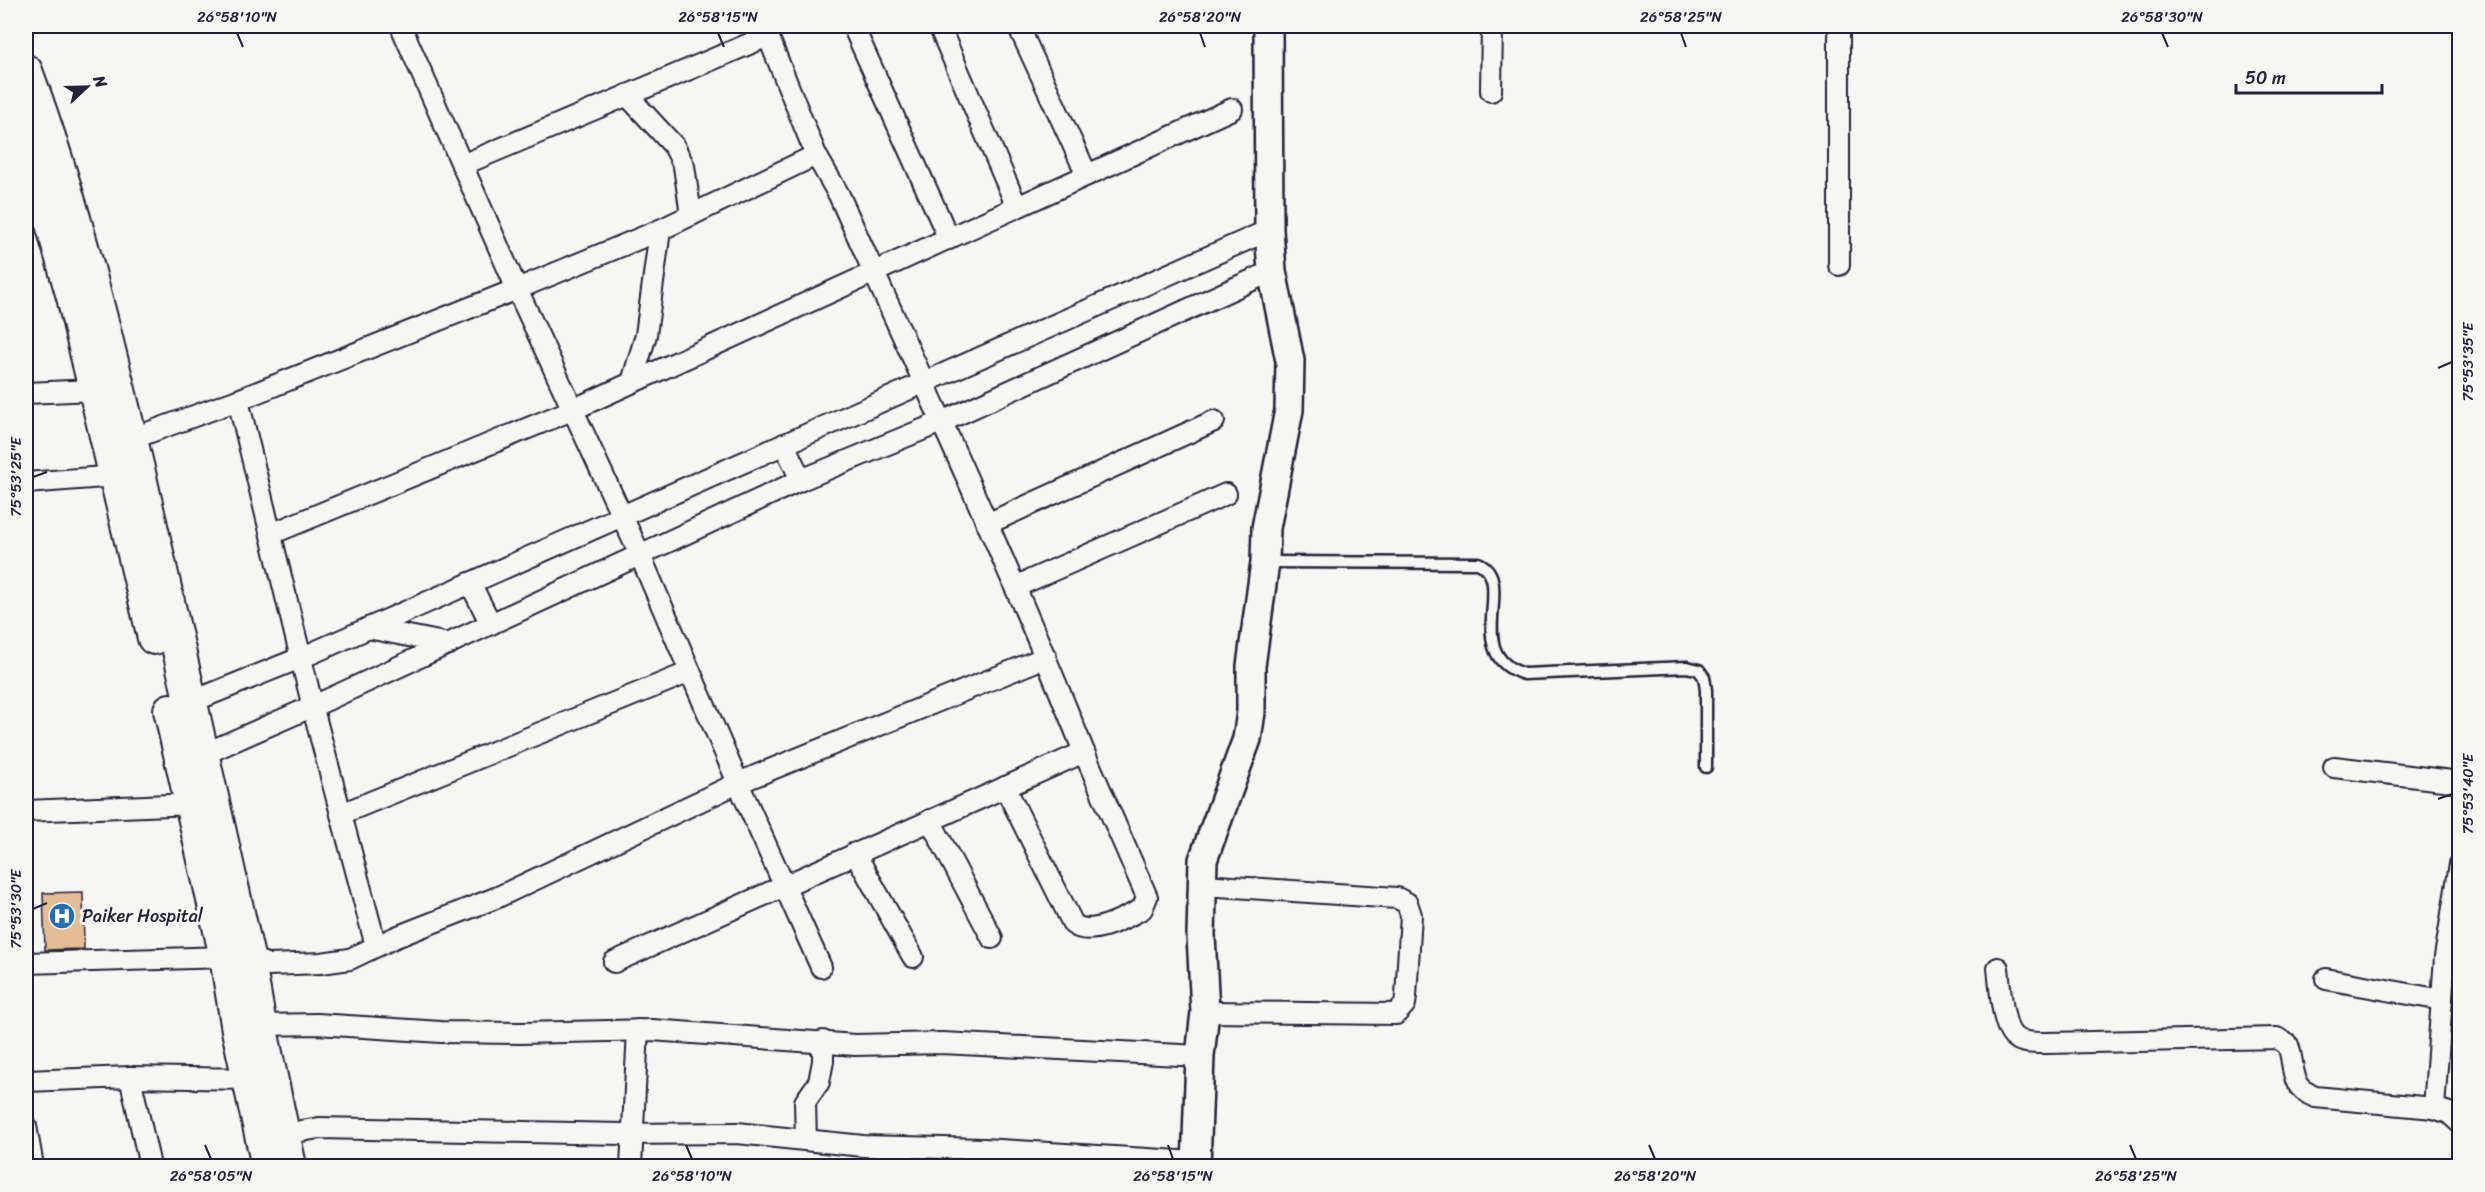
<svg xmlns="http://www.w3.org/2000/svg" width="2485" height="1192" viewBox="0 0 2485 1192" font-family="Sriracha,sans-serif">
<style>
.building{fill:#e5bd95;stroke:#22223b;stroke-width:1.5}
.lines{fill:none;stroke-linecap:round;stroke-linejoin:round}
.lane-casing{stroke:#22223b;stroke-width:15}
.street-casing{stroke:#22223b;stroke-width:24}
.secondary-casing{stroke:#22223b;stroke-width:32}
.primary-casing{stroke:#22223b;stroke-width:36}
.lane{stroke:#f6f6f2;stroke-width:10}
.street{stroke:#f6f6f2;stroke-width:20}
.secondary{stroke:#f6f6f2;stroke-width:27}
.primary{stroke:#f6f6f2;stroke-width:32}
.ticks{fill:none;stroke:#22223b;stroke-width:2}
.labels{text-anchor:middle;stroke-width:6;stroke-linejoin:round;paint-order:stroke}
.poi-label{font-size:18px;fill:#22223b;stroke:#f6f6f2;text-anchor:start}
.neatline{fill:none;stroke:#22223b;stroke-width:2}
.ticks-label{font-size:15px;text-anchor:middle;fill:#22223b}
</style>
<rect width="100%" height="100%" fill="#f6f6f2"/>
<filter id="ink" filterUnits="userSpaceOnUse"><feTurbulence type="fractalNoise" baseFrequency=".0167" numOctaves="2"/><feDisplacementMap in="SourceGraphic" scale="12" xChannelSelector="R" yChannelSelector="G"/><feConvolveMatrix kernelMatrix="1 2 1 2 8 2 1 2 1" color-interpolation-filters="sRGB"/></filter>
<g filter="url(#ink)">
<path class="building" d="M83 892 84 949 45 950 43 893Z"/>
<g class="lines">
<defs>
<path id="lane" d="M1265 562 1478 563C1518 579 1460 655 1524 674L1687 667 1699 670 1704 677 1706 690V767"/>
<g id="street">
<path d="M764 26 816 155"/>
<path d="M853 26 949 239"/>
<path d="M939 26 1017 207"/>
<path d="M1839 26V265"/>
<path d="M1021 32 1087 175"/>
<path d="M1491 91 1492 26"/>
<path d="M627 95 674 146 684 166 691 215"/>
<path d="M462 165 768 36"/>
<path d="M632 382 646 335 660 230"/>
<path d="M26 393 94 390"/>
<path d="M131 439 238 400"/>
<path d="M784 444 801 480"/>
<path d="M26 483 117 476"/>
<path d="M987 524 1214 421"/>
<path d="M271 534 572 410 1232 109"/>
<path d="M470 583 491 624"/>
<path d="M1015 587 1226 494"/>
<path d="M368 628 449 644"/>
<path d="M191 702 310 654 1269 230"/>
<path d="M204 754 327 700 801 480 946 420 1272 271"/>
<path d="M2334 767 2460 782"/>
<path d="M1005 787 1073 924C1090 938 1125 918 1142 909L1147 897 1084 752"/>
<path d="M26 811 193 804"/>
<path d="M341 814 690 672"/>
<path d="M930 820 992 938"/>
<path d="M855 853 913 957"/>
<path d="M1203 885 1397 898 1407 903 1411 915 1406 996 1405 1004 1396 1014 1205 1012"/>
<path d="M376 946 316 720 238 400 517 289 403 31"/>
<path d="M248 957 269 965 321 963 350 959 396 937 498 897 738 783 1046 657"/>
<path d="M614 962 1084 752C1009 564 922 380 839 195L816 155 660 230 517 289 640 555 738 783 821 967"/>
<path d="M26 963 226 957"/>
<path d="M1998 968C2000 985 2002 1027 2014 1037 2023 1044 2037 1043 2047 1043L2277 1038 2288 1045C2296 1068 2288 1086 2315 1097L2434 1108 2449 1113 2460 1123"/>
<path d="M2326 979 2442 1000"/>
<path d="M260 1025 317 1024 441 1032 521 1033 652 1030 855 1045 942 1043 1200 1056"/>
<path d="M130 1077 150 1166"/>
<path d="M26 1081 130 1077 250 1079"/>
<path d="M2434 1108 2445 957 2460 864"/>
<path d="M26 1126 33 1166"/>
<path d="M284 1134 319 1128 622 1134 737 1133 863 1146 984 1149 1196 1162"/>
<path d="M806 1140 805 1102 819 1082 823 1061V1041"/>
<path d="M631 1166 638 1030"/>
</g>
<path id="secondary" d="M1196 1166 1200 1056 1205 1012 1201 935 1203 860 1247 739 1251 712V666L1265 562 1266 528 1289 410 1290 361 1272 271 1269 230 1268 26"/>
<g id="primary">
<path d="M26 71C75 203 107 340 140 477 177 637 213 797 248 957L260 1025 290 1166"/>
<path d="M26 133 73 297 154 638"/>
<path d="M170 710 226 957 238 1030 268 1166"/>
</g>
</defs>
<use href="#lane" class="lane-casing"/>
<use href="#street" class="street-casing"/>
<use href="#secondary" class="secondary-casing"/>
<use href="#primary" class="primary-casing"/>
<use href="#lane" class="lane"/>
<use href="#street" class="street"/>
<use href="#secondary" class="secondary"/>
<use href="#primary" class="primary"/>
</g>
</g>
<path class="ticks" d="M237 33 243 47M718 33 724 47M1200 33 1205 47M1681 33 1686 47M2162 33 2168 47M2438 368 2452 362M33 477 47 472M2438 799 2452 794M33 909 47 903M205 1145 211 1159M686 1145 692 1159M1168 1145 1173 1159M1649 1145 1655 1159M2130 1145 2136 1159"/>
<defs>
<symbol id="hospital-disc" viewBox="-11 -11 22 22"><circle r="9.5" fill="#1f6fb2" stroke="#f6f6f2"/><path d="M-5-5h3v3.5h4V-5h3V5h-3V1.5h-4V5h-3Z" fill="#fff"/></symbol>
</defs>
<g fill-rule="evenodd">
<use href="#hospital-disc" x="47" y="901" width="30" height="30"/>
</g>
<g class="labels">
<g class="poi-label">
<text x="82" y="922">Paiker Hospital</text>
</g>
</g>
<rect width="2485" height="1192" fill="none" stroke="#f6f6f2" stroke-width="66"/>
<g transform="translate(87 87) rotate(68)" stroke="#f6f6f2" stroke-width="4.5" paint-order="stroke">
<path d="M0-4.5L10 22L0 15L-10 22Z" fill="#22223b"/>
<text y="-9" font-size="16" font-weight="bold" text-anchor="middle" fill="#22223b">N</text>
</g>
<path d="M2236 84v9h146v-9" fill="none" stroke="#22223b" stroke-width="3"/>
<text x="2245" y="84" font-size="18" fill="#22223b" stroke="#f6f6f2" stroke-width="4.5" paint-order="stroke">50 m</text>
<rect x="33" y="33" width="2419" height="1126" class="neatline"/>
<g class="ticks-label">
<text x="237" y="22">26°58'10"N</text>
<text x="718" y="22">26°58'15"N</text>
<text x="1200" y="22">26°58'20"N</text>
<text x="1681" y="22">26°58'25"N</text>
<text x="2162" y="22">26°58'30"N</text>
<text transform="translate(2468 362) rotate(-90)" y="5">75°53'35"E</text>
<text transform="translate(16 477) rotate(-90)" y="5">75°53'25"E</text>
<text transform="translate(2468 794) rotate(-90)" y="5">75°53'40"E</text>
<text transform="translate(16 909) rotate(-90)" y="5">75°53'30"E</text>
<text x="211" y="1181">26°58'05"N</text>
<text x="692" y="1181">26°58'10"N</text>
<text x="1173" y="1181">26°58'15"N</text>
<text x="1655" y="1181">26°58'20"N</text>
<text x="2136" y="1181">26°58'25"N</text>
</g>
</svg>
